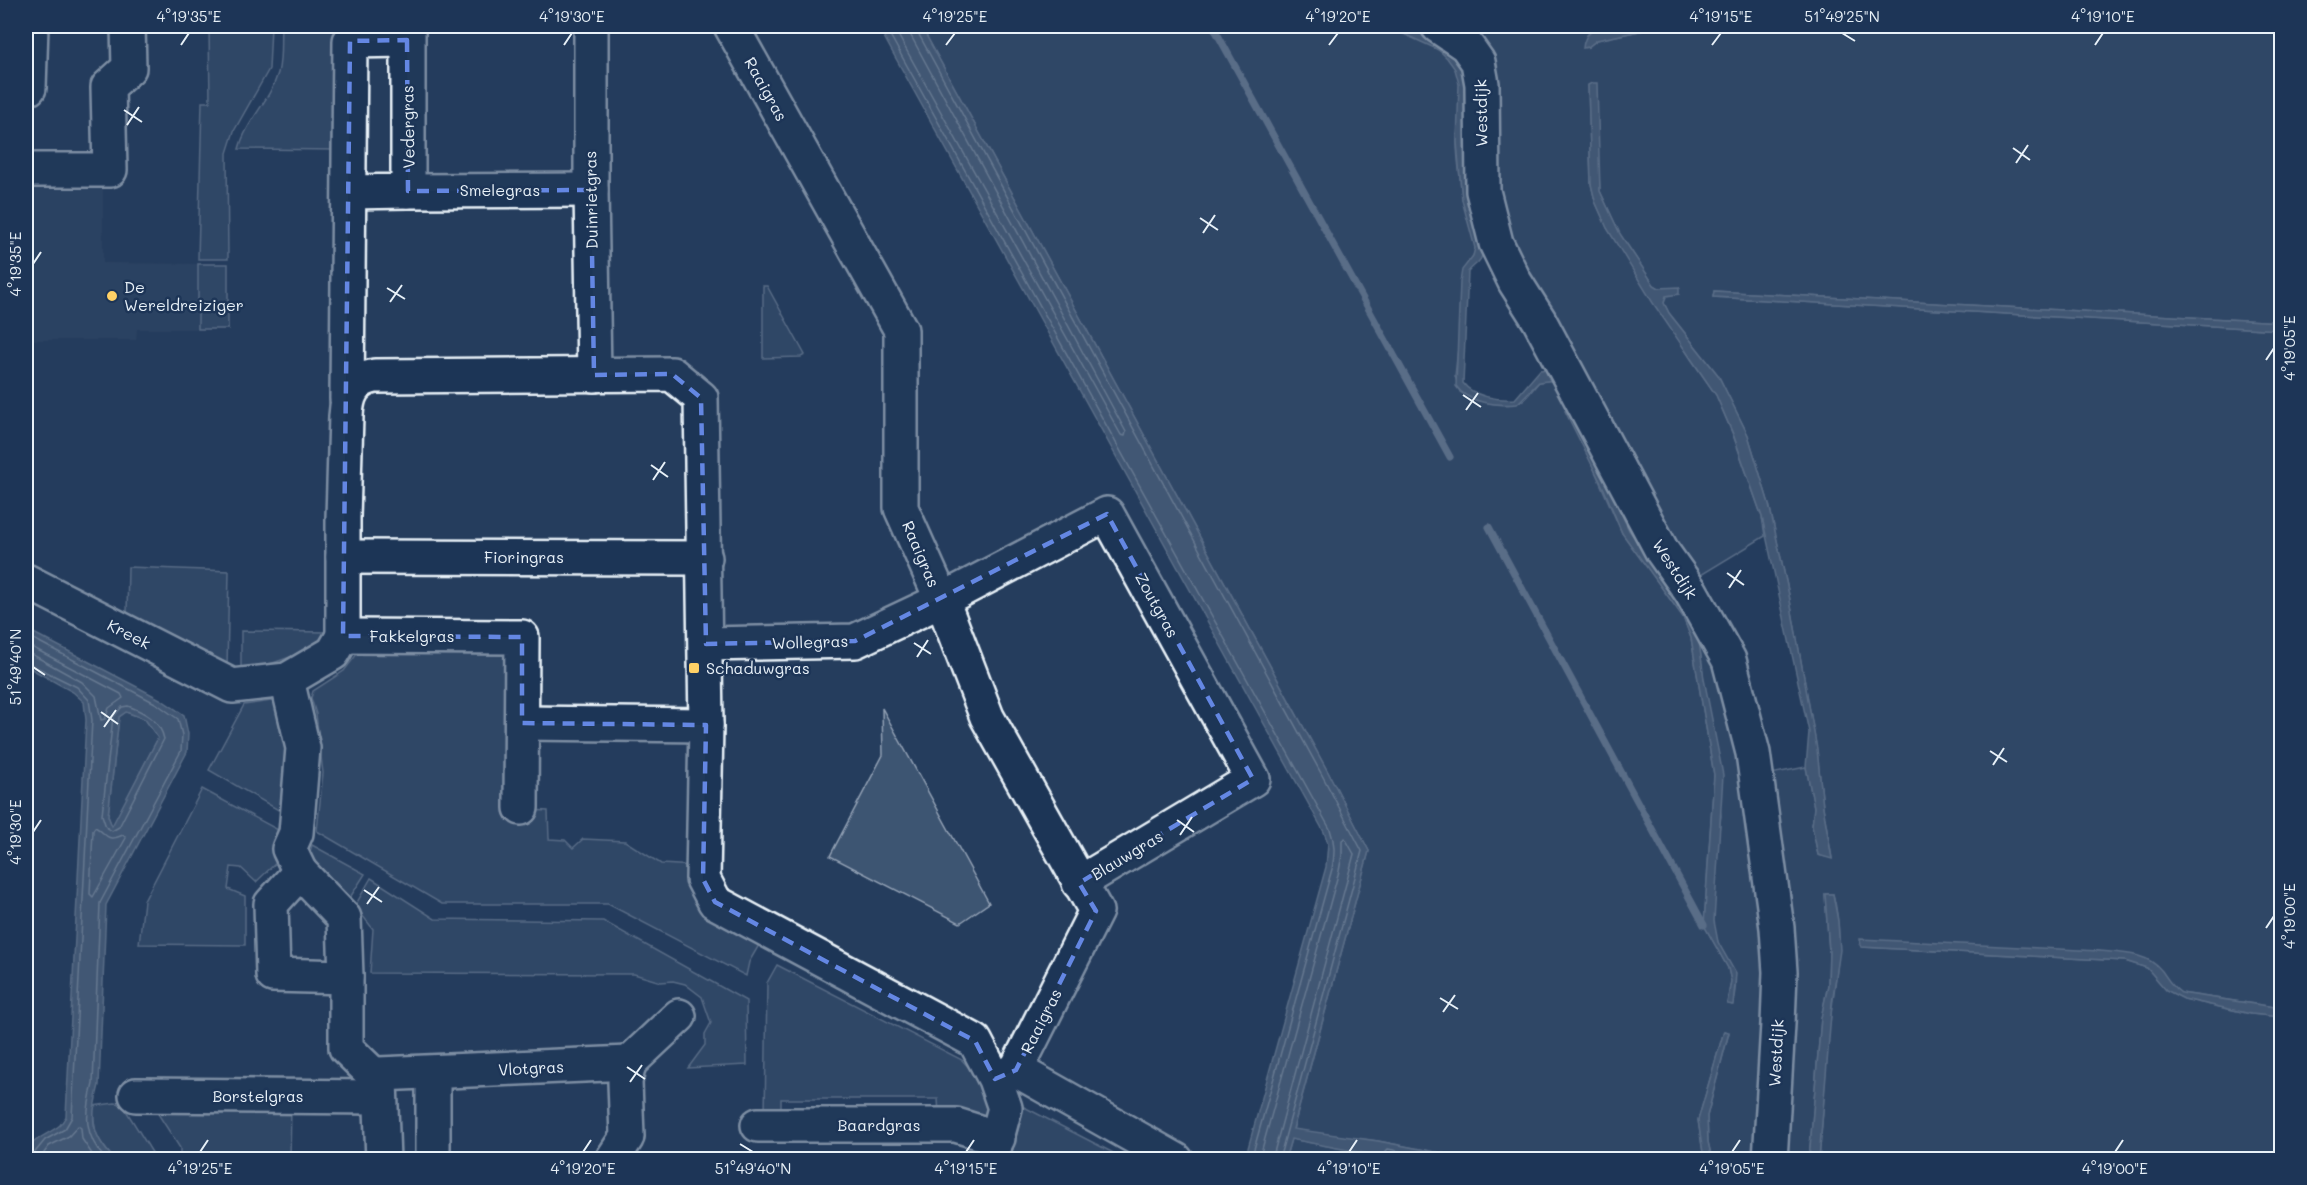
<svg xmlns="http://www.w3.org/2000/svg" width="2307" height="1185" viewBox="0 0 2307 1185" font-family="Mali,sans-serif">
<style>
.built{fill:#334a68}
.green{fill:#3e5472;stroke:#93a2b5;stroke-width:1.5}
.water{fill:#657890;stroke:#99a8ba;stroke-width:1.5;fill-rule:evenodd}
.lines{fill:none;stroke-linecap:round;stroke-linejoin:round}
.shore{stroke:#b4c1ce;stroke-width:1.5}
.stream{stroke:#99a8ba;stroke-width:7}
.minor-casing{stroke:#e8f1f8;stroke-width:38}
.minor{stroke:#1d3557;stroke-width:33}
.marked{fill:none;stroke:#6487e3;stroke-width:4.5;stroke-dasharray:12 8;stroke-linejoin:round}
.ticks{fill:none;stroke:#e8f1f8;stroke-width:2}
.poi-dot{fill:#ffd166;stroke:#1d3557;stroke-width:2}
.labels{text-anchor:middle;stroke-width:5;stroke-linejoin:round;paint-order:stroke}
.street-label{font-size:16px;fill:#e8f1f8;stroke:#1d3557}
.poi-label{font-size:16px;fill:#e8f1f8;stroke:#1d3557;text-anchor:start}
.neatline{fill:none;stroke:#e8f1f8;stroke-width:2}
.ticks-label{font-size:15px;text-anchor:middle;fill:#e8f1f8}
</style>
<rect width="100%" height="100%" fill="#253d5d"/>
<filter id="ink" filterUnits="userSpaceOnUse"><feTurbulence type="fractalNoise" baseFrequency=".0167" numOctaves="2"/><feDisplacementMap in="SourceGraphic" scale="12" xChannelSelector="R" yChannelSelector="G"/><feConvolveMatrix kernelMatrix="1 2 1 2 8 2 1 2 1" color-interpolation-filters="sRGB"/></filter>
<g filter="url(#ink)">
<path class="built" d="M26 187H103V263L198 264V329H137L136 340H26Z"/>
<g class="green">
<path d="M209 26H271L269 69 234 131 227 153 228 259H198L202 102H210Z"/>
<path d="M281 26H338V150L239 149C246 121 270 101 278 73 282 58 280 41 281 26Z"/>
<path d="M921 26H1386C1409 38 1443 43 1455 69 1466 92 1457 119 1457 143 1457 158 1460 174 1461 189 1463 206 1476 235 1475 248 1475 255 1471 259 1467 264L1455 376 1460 392C1476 402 1505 410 1523 400 1529 396 1534 387 1539 382L1555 380 1622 533 1683 617 1691 638 1714 775 1704 925 1728 968 1731 981 1727 1003 1732 1005C1744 962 1722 966 1715 932 1712 920 1714 907 1715 895 1716 868 1717 842 1721 816L1698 634 1710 632 1767 880 1764 1159H1712L1708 1142 1707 1116 1729 1033 1724 1031 1698 1120 1704 1159H1472L1378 1141 1293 1130 1369 851 1328 772Z"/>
<path d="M1452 26H1608L1594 28 1587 35 1588 47 1597 40 1663 26H2281V322L1714 291 1713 297 2281 330V1008L2181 993 2171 985 2161 971 2099 951 1860 945 1862 947 2125 961 2147 968 2166 990 2184 999 2251 1014 2281 1017V1159H1819C1823 1117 1825 1074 1829 1031 1834 982 1846 943 1833 894H1825L1829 951 1828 985 1821 1018 1809 1159H1774L1761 776 1806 767 1814 807 1812 826 1818 855 1832 858 1823 807 1817 750 1789 595 1769 504 1748 435 1718 375 1669 313 1664 303 1666 296 1679 288H1659L1654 285 1620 234 1600 191 1598 160 1588 85 1591 184 1595 201 1607 228 1691 359 1716 395 1733 435 1762 517 1765 536 1696 578 1537 293 1507 231Z"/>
<rect x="198" y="264" width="30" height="65"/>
<path d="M763 286H767L805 355 801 357 763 358Z"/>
<path d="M128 567 229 571 227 668 127 614Z"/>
<path d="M241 631 327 632 313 649 270 664 241 670Z"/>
<path d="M364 645 507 649 530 810 548 811 549 839 565 840 573 848 583 839 625 841 661 864 694 866 707 915 759 945 749 962 746 976 608 904H442L317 831 323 773 316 714 311 698 313 691 344 671Z"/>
<path d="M271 701 279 702 292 736 287 815 209 770 244 705Z"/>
<path d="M882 708 989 903 960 923 830 856 883 755Z"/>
<path d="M126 712 145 719 158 738 112 827 108 816 119 717Z"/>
<path d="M202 789 280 831 279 860 256 882 241 868 231 867 228 889 245 896V945L139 944 144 901Z"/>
<path d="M312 845 365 874 349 899 308 858Z"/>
<path d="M371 878 435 919 603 921 746 1001 747 1065 688 1068 705 1045V1034L711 1023 702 997 685 984 673 981 661 982 634 974 370 973 373 929 355 906Z"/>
<path d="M777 965 962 1060 978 1078 989 1108 983 1127 939 1114 938 1099H781V1114L765 1116 767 983Z"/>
<path d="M115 1103 122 1104 153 1154V1159H114C96 1139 94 1133 93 1106Z"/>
<path d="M153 1106H291L290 1159H180V1148Z"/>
<path d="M1024 1107 1125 1159H1010Z"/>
<path d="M1291 1139 1395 1159 1285 1160Z"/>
</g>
<g class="water">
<path d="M878 26H921L1328 772 1369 851 1293 1129 1378 1141 1472 1159H1395L1291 1139 1285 1159H1245L1326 867 1328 843 1324 832Z"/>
<path d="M1386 26C1409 25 1440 37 1455 56 1477 83 1463 124 1466 155 1468 175 1471 195 1475 214 1478 225 1483 239 1483 250 1483 262 1474 264 1468 272L1463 383C1473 397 1498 400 1515 399L1540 370 1548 369 1555 380 1539 382 1517 404C1497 406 1467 403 1456 386L1460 282 1462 270 1473 256 1475 248 1462 200 1457 142 1459 84 1455 69 1447 58 1439 50Z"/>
<path d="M1608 26H1663L1597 40 1588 47 1583 48C1584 33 1594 28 1608 26Z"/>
<path d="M1592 83H1597L1600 191 1620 234 1654 285 1659 288 1679 287V294L1666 296 1664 303 1669 313 1718 375 1748 435 1769 504 1789 595 1817 749 1823 807 1832 859 1818 855 1812 826 1814 807 1806 767 1809 732 1762 517 1733 434 1716 395 1653 303 1607 228 1595 201 1591 184 1588 85Z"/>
<path d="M1714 291 2281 322V330L1713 297Z"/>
<path d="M1572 408 1629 530 1688 611 1698 634 1704 679 1723 775 1714 921 1718 942 1736 974 1733 1005 1727 1004 1731 981 1728 968 1704 925 1714 775 1691 638 1683 617 1622 533 1604 489 1565 411Z"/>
<path d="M26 629 160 699 184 715 188 734 187 752 106 905 99 1085C90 1119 90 1133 114 1159H26C25 1140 49 1135 60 1125 61 1124 66 1117 66 1116L86 720 84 702 73 692 26 666ZM126 712 145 719 158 738 112 826 108 816 119 717Z"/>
<path d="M1825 894H1833L1838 921 1840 950 1832 1003 1819 1159H1809L1821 1018 1828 985 1829 951Z"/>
<path d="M1860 939 2099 951C2121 953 2147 952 2162 971 2168 980 2172 986 2181 993L2281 1008V1017L2251 1014 2184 999 2166 990 2147 968 2125 961 1861 947Z"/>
<path d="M1724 1031 1729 1032 1707 1116 1708 1142 1712 1159H1704L1698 1120Z"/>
</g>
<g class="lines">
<g class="shore">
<path d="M885 26 1330 829C1335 843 1335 854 1332 869L1251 1160"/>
<path d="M893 26 1121 435 1125 436 1126 432 910 34 908 26"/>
<path d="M916 26 917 31 1322 775 1362 851 1279 1160"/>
<path d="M26 635 157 704 178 719 182 735 181 751 100 903 93 1084C85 1115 83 1134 106 1160"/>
<path d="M26 644 121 694 123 698 109 708 105 719 101 720 96 696 82 682 33 655 26 654"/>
<path d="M26 662 77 687 89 700 92 720 72 1117 65 1129 45 1140 32 1156 26 1157"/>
<path d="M128 706C144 712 160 720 164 739L119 827 112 831 106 827 102 815 113 717 122 707Z"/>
<path d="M95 827C107 833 105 843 123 835L126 838 93 897 90 894 93 830Z"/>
<path d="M39 1160 49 1146 69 1136 78 1126 81 1128 82 1139 96 1160"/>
<path d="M1259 1160 1339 871 1342 855V840L1345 838 1354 854 1272 1160"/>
<path d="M1387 1160 1385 1152 1388 1149 1442 1160"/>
</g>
<g class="stream">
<path d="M1213 26 1450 457"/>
<path d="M1489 527 1704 925"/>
</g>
<defs>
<g id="minor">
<path d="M591 26V190L594 375"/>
<path d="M731 26 901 330V508L942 600 987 717 1096 911 1016 1070"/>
<path d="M1438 26 1466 45 1478 62 1482 84 1483 191 1496 243 1515 282 1539 320 1662 551 1691 592 1729 660 1753 753 1777 928 1780 972 1778 1024 1770 1160"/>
<path d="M29 88 31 26"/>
<path d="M26 170H110L108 87 129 68 128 26"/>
<path d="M408 191 591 190"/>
<path d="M350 192 408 191V26"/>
<path d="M347 399 350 41 407 40"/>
<path d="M343 557 705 558"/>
<path d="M26 581 232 686 287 680 333 653 343 636"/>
<path d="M343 636V518L346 416C347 395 353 380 375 376L672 374 701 398 706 725 703 879 715 902 975 1041 995 1079 1005 1108 991 1160"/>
<path d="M343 636 522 637 521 808"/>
<path d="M706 644 855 641 942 600 1107 514 1253 779 1079 883"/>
<path d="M287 680 303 748 296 833 289 849 300 872"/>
<path d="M522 723 706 725"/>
<path d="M300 872 344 918 346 977 273 975 271 904Z"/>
<path d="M346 977V1048L380 1081 383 1160"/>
<path d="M433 1073V1160"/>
<path d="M996 1079 1016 1070 1176 1160"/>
<path d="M380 1081 379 1074 629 1063"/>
<path d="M136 1095 380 1097"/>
<path d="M758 1125H956L998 1138"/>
<path d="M612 1160 627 1137 625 1082 629 1063 679 1016"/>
</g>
</defs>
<use href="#minor" class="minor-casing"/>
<use href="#minor" class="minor"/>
</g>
</g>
<path d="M0 0H2307V1185H0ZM407 40 408 191 591 190 594 375 672 374 701 398 706 644 855 641 1107 514 1253 779 1079 883 1096 911 1016 1070 995 1079 975 1041 715 902 703 879 706 725 522 723V637L343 636 350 41Z" fill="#253d5d" fill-opacity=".55" fill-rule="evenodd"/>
<path class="marked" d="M407 40 408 191 591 190 594 375 672 374 701 398 706 644 855 641 1107 514 1253 779 1079 883 1096 911 1016 1070 995 1079 975 1041 715 902 703 879 706 725 522 723V637L343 636 350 41Z"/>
<path class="ticks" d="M1842 33 1855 41M181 45 189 33M564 45 572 33M946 45 955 33M1329 45 1338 33M1712 45 1721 33M2095 45 2103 33M124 110 142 122M127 125 139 107M2013 148 2030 160M2016 163 2028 145M1200 218 1218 230M1203 233 1215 215M33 264 41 252M387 288 405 299M390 302 402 285M2266 360 2274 348M1463 395 1481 407M1466 410 1478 393M651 465 668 477M653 480 665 462M1727 573 1744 585M1729 588 1741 570M914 643 931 654M917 657 928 640M33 667 45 675M101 712 118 724M104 727 116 710M1990 751 2007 762M1993 765 2004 748M1177 820 1194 832M33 832 41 820M1180 835 1192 817M364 890 382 902M367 904 379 887M2266 928 2274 916M1440 998 1458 1009M1443 1012 1455 995M627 1067 645 1079M630 1082 642 1065M740 1144 753 1152M200 1152 208 1140M583 1152 591 1140M966 1152 974 1140M1349 1152 1357 1140M1732 1152 1740 1140M2115 1152 2123 1140"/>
<g class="poi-dot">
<circle cx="112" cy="296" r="6"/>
<rect x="688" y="662" width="12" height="12" rx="3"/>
</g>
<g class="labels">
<g class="street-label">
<text transform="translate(766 89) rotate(61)" y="6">Raaigras</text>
<text transform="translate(1481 113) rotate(-91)" y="6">Westdijk</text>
<text transform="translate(408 127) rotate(-91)" y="6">Vedergras</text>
<text x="500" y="196">Smelegras</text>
<text transform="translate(591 200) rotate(-91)" y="6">Duinrietgras</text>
<text transform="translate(921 554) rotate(67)" y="6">Raaigras</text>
<text x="524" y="563">Fioringras</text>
<text transform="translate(1675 569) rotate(57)" y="6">Westdijk</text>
<text transform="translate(1157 605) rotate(61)" y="6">Zoutgras</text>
<text transform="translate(129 634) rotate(27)" y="6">Kreek</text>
<text x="412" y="642">Fakkelgras</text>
<text transform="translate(810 642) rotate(-2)" y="6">Wollegras</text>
<text transform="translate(1127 855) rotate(-31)" y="6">Blauwgras</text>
<text transform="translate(1041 1021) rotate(-63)" y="6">Raaigras</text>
<text transform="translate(1776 1053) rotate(-87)" y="6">Westdijk</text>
<text transform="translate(531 1068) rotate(-3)" y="6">Vlotgras</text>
<text x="258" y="1102">Borstelgras</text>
<text x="879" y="1131">Baardgras</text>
</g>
<g class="poi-label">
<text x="124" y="293">De<tspan x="124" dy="18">Wereldreiziger</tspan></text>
<text x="706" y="674">Schaduwgras</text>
</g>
</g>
<rect width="2307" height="1185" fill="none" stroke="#1d3557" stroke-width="66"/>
<rect x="33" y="33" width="2241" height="1119" class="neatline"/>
<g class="ticks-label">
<text x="189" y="22">4°19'35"E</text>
<text x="572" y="22">4°19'30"E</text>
<text x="955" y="22">4°19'25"E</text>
<text x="1338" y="22">4°19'20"E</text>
<text x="1721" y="22">4°19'15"E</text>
<text x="1842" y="22">51°49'25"N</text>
<text x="2103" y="22">4°19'10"E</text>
<text transform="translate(16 264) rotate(-90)" y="5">4°19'35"E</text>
<text transform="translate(2290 348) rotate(-90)" y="5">4°19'05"E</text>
<text transform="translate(16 667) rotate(-90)" y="5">51°49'40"N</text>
<text transform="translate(16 832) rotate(-90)" y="5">4°19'30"E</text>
<text transform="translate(2290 916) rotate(-90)" y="5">4°19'00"E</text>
<text x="200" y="1174">4°19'25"E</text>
<text x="583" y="1174">4°19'20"E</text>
<text x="753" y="1174">51°49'40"N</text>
<text x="966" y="1174">4°19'15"E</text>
<text x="1349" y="1174">4°19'10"E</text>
<text x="1732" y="1174">4°19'05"E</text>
<text x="2115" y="1174">4°19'00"E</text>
</g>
</svg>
